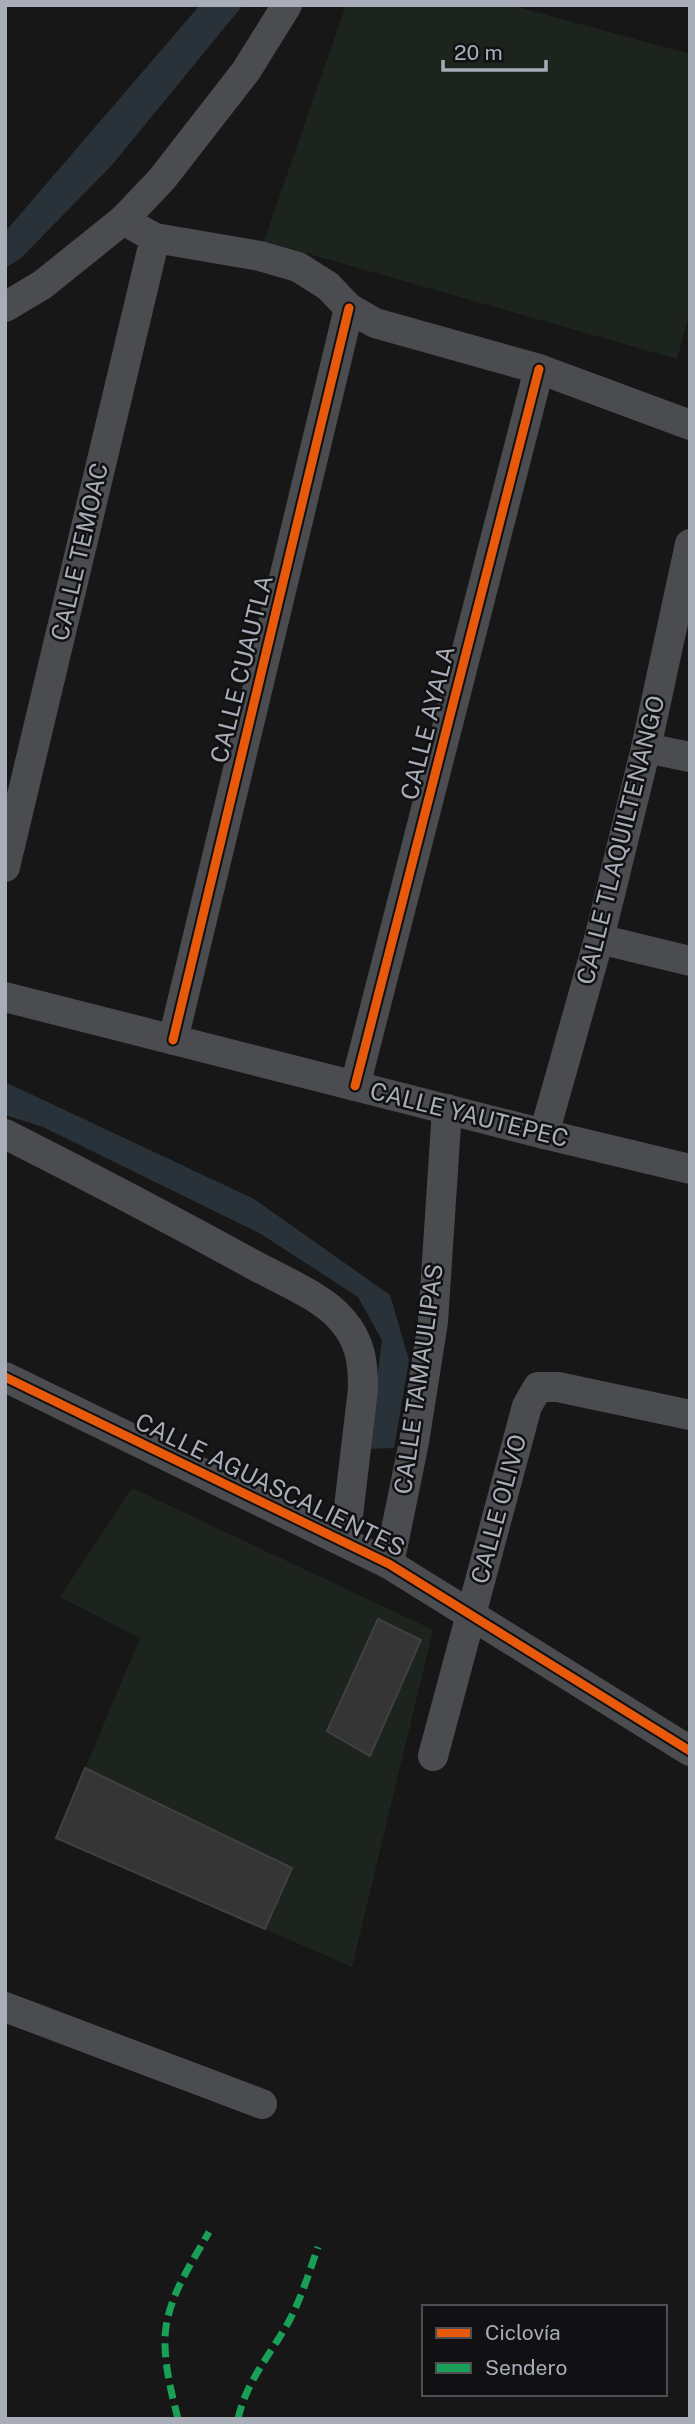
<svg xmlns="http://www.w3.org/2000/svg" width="695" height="2424" viewBox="0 0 695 2424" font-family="'Public Sans',sans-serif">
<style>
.green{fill:#1d241e}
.water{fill:#2a3239}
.building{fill:#353536;stroke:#3f4043;stroke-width:2}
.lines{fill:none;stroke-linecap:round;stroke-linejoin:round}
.minor{stroke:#4b4c50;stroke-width:30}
.quiet{stroke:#1a9f57;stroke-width:7;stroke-dasharray:14 7;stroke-linecap:butt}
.cycleway-casing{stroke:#111113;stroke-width:13}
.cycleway{stroke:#e8590c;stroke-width:9}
.labels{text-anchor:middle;stroke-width:5;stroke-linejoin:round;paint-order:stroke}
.street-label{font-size:24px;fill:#a8adb8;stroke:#111113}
</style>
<rect width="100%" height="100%" fill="#171717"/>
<g class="green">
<path d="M346 5H510L690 54V311L677 359 264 241Z"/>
<path d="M132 1488 433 1630 352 1967 56 1838 140 1638 60 1597Z"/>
</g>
<g class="water">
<path d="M200 5H243L112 165 20 259 5 268V232Z"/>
<path d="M5 1082 254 1199 390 1295 409 1360 394 1448 368 1449 382 1340 358 1297 261 1234 43 1127 5 1115Z"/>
</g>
<g class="building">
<path d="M378 1619 421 1640 370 1756 327 1731Z"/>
<path d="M85 1768 292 1868 265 1929 56 1838Z"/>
</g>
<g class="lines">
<g class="minor">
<path d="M123 220 155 238 260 256 298 267 328 286 349 308 375 323 539 369 690 425"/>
<path d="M5 307 42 285 123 220 162 179 246 71 287 5"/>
<path d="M646 748 690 757"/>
<path d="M5 867 155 238"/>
<path d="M599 939 690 961"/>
<path d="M5 997 544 1134 690 1169"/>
<path d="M173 1040 349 308"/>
<path d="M355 1086 539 369"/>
<path d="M5 1134C88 1176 170 1219 252 1264 279 1279 322 1296 342 1320 361 1342 363 1362 363 1389L345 1541"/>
<path d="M544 1134 599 939 646 748 690 544"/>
<path d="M5 1377 389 1564 690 1751"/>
<path d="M389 1564 414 1442 433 1322 447 1109"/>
<path d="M433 1756 527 1406 538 1387H558L690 1415"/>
<path d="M5 2007 262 2104"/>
</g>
<g class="quiet">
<path d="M178 2419C172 2395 165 2368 165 2343 164 2303 190 2266 209 2232"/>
<path d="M238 2419C246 2382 270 2355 288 2323 301 2299 309 2273 318 2247"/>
</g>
<defs>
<g id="cycleway">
<path d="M173 1040 349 308"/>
<path d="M355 1086 539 369"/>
<path d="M5 1377 389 1564 690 1751"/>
</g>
</defs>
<use href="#cycleway" class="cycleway-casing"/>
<use href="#cycleway" class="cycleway"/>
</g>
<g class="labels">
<g class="street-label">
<text transform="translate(80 552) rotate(-77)" y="8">CALLE TEMOAC</text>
<text transform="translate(242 669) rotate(-76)" y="8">CALLE CUAUTLA</text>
<text transform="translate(428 723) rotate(-76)" y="8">CALLE AYALA</text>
<text transform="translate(621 840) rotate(-76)" y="8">CALLE TLAQUILTENANGO</text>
<text transform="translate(469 1115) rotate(14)" y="8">CALLE YAUTEPEC</text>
<text transform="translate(419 1379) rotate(-82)" y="8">CALLE TAMAULIPAS</text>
<text transform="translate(270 1485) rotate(26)" y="8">CALLE AGUASCALIENTES</text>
<text transform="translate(499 1509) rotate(-75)" y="8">CALLE OLIVO</text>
</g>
</g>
<rect width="695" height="2424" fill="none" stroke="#a8adb8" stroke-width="14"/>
<rect x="422" y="2305" width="245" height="91" fill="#111113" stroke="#4d4f55" stroke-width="2"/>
<rect x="436" y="2328" width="35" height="10" fill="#e8590c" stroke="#4d4f55" stroke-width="2"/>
<text x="485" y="2340" font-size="21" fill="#a8adb8">Ciclovía</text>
<rect x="436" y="2363" width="35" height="10" fill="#1a9f57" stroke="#4d4f55" stroke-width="2"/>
<text x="485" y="2375" font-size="21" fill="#a8adb8">Sendero</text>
<path d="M443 60v10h103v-10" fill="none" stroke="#a8adb8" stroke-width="3.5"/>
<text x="454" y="60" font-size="21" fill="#a8adb8" stroke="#111113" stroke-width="5" paint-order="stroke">20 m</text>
</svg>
